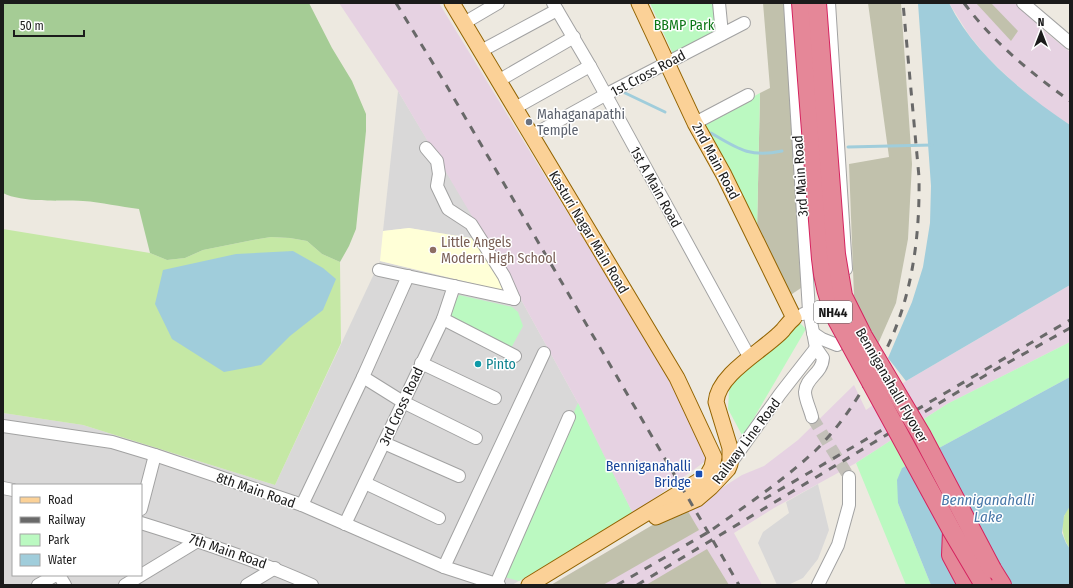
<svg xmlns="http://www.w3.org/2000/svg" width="1073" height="588" viewBox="0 0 1073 588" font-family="'Fira Sans Condensed',sans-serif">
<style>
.residential{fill:#d9d8d8;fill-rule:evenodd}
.industrial{fill:#e6d2e2}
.education{fill:#ffffd7}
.construction{fill:#c1c1ac}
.grass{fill:#c5e8a5}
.forest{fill:#a5cc95}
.park{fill:#bbf9c1}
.water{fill:#a0cddb}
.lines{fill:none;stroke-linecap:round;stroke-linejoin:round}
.stream{stroke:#a0cddb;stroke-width:3}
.minor-tunnel{stroke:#c3c0b9;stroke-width:12;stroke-dasharray:12 6;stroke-linecap:butt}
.minor-casing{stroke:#a2a2a2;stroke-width:14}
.major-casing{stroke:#926300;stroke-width:17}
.highway-casing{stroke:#d5235f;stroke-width:20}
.minor{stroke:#fff;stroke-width:12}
.major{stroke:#fbd197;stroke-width:15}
.highway{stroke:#e58798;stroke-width:18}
.rail{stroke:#696969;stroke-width:3;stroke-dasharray:8 8;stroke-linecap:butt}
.highway-bridge-casing{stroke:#d5235f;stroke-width:20;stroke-linecap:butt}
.highway-bridge{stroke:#e58798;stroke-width:18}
.worship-dot{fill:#6b7280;stroke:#fff;stroke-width:1.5}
.education-dot{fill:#8d6e63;stroke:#fff;stroke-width:1.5}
.culture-dot{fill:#0f9aa8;stroke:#fff;stroke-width:1.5}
.transit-dot{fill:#1a4fb4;stroke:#fff;stroke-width:1.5}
.labels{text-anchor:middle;stroke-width:3;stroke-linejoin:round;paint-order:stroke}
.shield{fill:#fff;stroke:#5f5f5f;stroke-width:1}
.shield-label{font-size:13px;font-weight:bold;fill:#1b1b1b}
.park-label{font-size:14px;fill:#0b7715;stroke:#fff}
.street-label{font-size:14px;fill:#1b1b1b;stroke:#fff}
.worship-label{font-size:14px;fill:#5b616d;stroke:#fff;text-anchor:start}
.education-label{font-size:14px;fill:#785e54;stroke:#fff;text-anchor:start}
.culture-label{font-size:14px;fill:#0d838f;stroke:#fff;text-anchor:start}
.transit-label{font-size:14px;fill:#164399;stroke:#fff;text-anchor:end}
.water-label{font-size:15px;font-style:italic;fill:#4978a9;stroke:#fff}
</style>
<rect width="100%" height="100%" fill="#ede9e0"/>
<g class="residential">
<path d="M398 91 484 235 476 239 409 228 383 231Z"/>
<path d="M380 261 518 294 578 403 633 514 512 585H3V413L83 425 275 485ZM13 485H141V575H13Z"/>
<path d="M818 484 829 530 818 559 803 578 788 585H777L758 543 763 532 789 513 786 502Z"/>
</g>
<g class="industrial">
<path d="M339 3H439L673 385 707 460 633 514 578 403 518 294 398 91Z"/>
<path d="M949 3H1016L1043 30 1070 52V125L1043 107 1012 81 987 57 969 35Z"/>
<path d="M1070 285V342L947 404 856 463 774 508 734 533 762 585H551L656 523 701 501 742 475 764 466 798 440 854 385 866 410 906 381Z"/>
</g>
<path class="education" d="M409 228 476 239 509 292 380 261 383 231Z"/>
<g class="construction">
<path d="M763 3H784L801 288 789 296 757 230 760 93 770 88Z"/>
<path d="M868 3H901L912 164 908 239 896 303 878 344 859 308 854 296 849 164 889 157Z"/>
<path d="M976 3H991L1018 31 1011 41Z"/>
<path d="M686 508 699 530 603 585H551L656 523Z"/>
<path d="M707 549 729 585H646Z"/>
</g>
<g class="grass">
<path d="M3 229 150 253 167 260 185 258 203 250 253 240 271 237 290 238 307 241 322 254 340 262 341 343 275 485 83 425 3 413Z"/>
<path d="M1070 506V549C1061 537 1059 518 1070 506Z"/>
</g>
<path class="forest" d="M3 3H309L332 48 352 81 366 114V131L356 229 349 246 340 262 322 254 307 241 290 238 271 237 253 240 203 250 185 258 167 260 150 253 139 209C120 207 102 202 83 201 61 200 22 203 3 193Z"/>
<g class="park">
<path d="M650 3H716L719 32 673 54Z"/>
<path d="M760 93 757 230 701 125Z"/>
<path d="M459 295 512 307 518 312 523 326 510 350 446 319Z"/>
<path d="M799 322 806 329 748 428 742 435 728 409 729 391 736 374Z"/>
<path d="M1070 342V377L902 468 898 503 931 585H906L856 463 947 404Z"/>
<path d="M578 403 633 514 519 581 501 576Z"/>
</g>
<g class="water">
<path d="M918 3H949C975 55 1023 93 1070 125V285L906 381 888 358 912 302 923 267 930 223 931 186Z"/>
<path d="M293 251 323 268 336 279 323 310 290 336 261 365 224 372 172 339 155 304 163 270 236 254Z"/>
<path d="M1070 377V506L1064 516 1062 533 1066 543 1070 549V585H931L898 503 897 480 902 468Z"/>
</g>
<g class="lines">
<g class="stream">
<path d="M623 92 665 112"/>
<path d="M711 133C738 149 750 158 782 151"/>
<path d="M848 147 932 145"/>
</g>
<path class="minor-tunnel" d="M812 417 849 477"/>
<defs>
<g id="minor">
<path d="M553 3 590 66 746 351"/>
<path d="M719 3 722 34"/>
<path d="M790 3 809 311 816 348 823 358C822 374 806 377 805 392 805 399 810 409 812 417"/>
<path d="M829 3 846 269"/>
<path d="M1023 3 1070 43"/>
<path d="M464 23 498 3"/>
<path d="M481 51 557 10"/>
<path d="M498 81 574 37"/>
<path d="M515 108 590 66"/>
<path d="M695 123 748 95"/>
<path d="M531 136 605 95 744 23"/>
<path d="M426 148 437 161 439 174 437 186 448 209 471 224 504 276 514 299"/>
<path d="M379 270 514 299"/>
<path d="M803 314 838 301"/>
<path d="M443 319 515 356"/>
<path d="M813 333 822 339 837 345 853 334"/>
<path d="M421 363 495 398"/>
<path d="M363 377 403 402 476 438"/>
<path d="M3 426 112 442 155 455 302 505 444 567 499 585"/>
<path d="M384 443 459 476"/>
<path d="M730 464 780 394 816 348"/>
<path d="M365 483 439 518"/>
<path d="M3 488 13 490"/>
<path d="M302 505 363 377 408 276"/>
<path d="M141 509 155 455"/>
<path d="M141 523C199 541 257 560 312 585"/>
<path d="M345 524 443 319 454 286"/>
<path d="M444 567 544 353"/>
<path d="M59 575 65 585"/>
<path d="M496 584 569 417"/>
<path d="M38 585 56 575"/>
<path d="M125 585 199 540"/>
<path d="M247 585 275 568"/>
<path d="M818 585 838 545 849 505V477"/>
</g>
<g id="major">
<path d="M452 3 677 378 714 457 712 467 707 476 529 585"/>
<path d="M639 3 695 123 724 175 794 318C789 322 787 325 783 330 766 349 718 373 716 402L730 448V464L728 469 711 487 697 499 656 517"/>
</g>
<g id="highway">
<path d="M952 531 951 555 967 585"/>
<path d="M992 569 1002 585"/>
</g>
</defs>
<use href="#minor" class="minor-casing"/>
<use href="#major" class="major-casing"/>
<use href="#highway" class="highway-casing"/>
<use href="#minor" class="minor"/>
<use href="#major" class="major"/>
<use href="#highway" class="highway"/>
<g class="rail">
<path d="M396 3 445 83 739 585"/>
<path d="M964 3C993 42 1031 73 1070 101"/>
<path d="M764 499 1070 320"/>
<path d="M713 529C748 504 784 480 816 450 835 431 852 408 865 385 872 375 879 364 884 354 912 299 920 238 919 177L903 3"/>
<path d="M617 585 712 530"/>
<path d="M637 585 986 375 1070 328"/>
</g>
<defs>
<g id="highway-bridge">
<path d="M801 3 821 259C823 281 828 300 837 320L952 531 984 585"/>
<path d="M817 3 836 254 843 296 863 336 921 434 992 569"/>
</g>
</defs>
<use href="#highway-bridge" class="highway-bridge-casing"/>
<use href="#highway-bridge" class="highway-bridge"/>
</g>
<circle class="worship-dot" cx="529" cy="122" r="4"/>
<circle class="education-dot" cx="433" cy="250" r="4"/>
<circle class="culture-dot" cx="478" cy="364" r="4"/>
<rect class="transit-dot" x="695" y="470" width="8" height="8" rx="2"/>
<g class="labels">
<rect class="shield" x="814" y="301" width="38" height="22" rx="3"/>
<g class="shield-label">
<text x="833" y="317">NH44</text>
</g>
<g class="park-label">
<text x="684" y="30">BBMP Park</text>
</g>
<g class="street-label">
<text transform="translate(648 73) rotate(-28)" y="5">1st Cross Road</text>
<text transform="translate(716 161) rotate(62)" y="5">2nd Main Road</text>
<text transform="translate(800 176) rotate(-94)" y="5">3rd Main Road</text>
<text transform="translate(656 187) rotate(61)" y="5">1st A Main Road</text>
<text transform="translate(589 232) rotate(59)" y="5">Kasturi Nagar Main Road</text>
<text transform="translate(892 385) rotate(60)" y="5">Benniganahalli Flyover</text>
<text transform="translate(401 406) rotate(-65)" y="5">3rd Cross Road</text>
<text transform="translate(746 441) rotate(-53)" y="5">Railway Line Road</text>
<text transform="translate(256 490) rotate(19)" y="5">8th Main Road</text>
<text transform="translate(228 551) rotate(19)" y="5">7th Main Road</text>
</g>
<g class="worship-label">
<text x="537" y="119">Mahaganapathi<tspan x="537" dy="16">Temple</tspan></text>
</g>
<g class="education-label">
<text x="441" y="247">Little Angels<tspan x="441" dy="16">Modern High School</tspan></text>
</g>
<g class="culture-label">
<text x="486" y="369">Pinto</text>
</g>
<g class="transit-label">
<text x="691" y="471">Benniganahalli<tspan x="691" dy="16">Bridge</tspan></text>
</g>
<g class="water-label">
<text x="988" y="505">Benniganahalli<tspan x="988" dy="17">Lake</tspan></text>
</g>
</g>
<rect width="1073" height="588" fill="none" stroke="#1b1b1b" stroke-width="8"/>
<rect x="12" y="484" width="130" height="92" fill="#ffffff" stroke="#a4a4a4"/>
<rect x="20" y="497" width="20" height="6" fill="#fbd197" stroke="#a4a4a4"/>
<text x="48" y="504" font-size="12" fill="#1b1b1b">Road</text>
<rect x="20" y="517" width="20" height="6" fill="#696969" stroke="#a4a4a4"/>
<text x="48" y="524" font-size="12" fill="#1b1b1b">Railway</text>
<rect x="20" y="534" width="20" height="12" fill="#bbf9c1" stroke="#a4a4a4"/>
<text x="48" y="544" font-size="12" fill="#1b1b1b">Park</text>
<rect x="20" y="554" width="20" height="12" fill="#a0cddb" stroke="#a4a4a4"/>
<text x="48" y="564" font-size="12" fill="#1b1b1b">Water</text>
<g transform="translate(1041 32)" stroke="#ffffff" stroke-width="3" paint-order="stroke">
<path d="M0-3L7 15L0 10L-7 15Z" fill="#1b1b1b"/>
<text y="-6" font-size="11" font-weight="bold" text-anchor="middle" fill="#1b1b1b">N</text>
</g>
<path d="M14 30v6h70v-6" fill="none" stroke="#1b1b1b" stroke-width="2"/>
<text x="20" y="30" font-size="12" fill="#1b1b1b" stroke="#ffffff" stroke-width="3" paint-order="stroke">50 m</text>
</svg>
